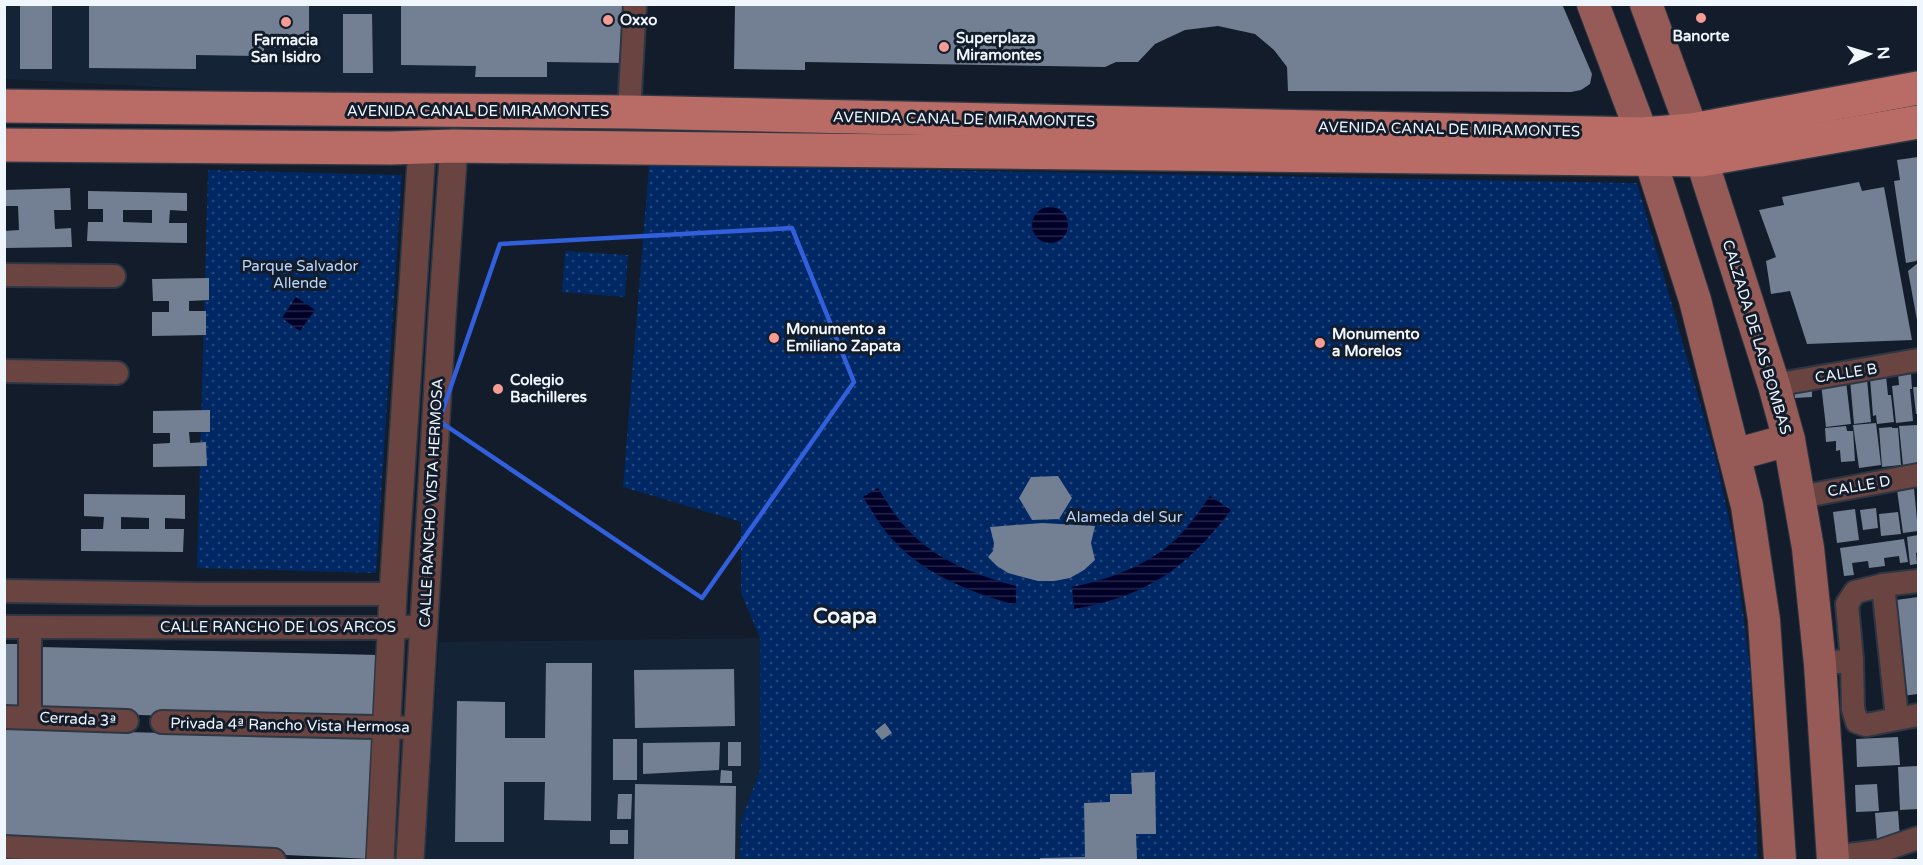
<svg xmlns="http://www.w3.org/2000/svg" width="1923" height="865" viewBox="0 0 1923 865" font-family="'Varela Round',sans-serif">
<style>
.built{fill:#152337}
.park{fill:url(#park-dots)}
.water{fill:url(#water-rules)}
.building{fill:#738093;fill-rule:evenodd}
.lines{fill:none;stroke-linecap:round;stroke-linejoin:round}
.minor-casing{stroke:#2d3643;stroke-width:26}
.tertiary-casing{stroke:#2d3643;stroke-width:30}
.secondary-casing{stroke:#2d3643;stroke-width:34}
.primary-casing{stroke:#2d3643;stroke-width:36}
.minor{stroke:#6a4441;stroke-width:22}
.tertiary{stroke:#6a4441;stroke-width:27}
.secondary{stroke:#965b56;stroke-width:32}
.primary{stroke:#b96c65;stroke-width:33}
.marked{fill:none;stroke:#325fdc;stroke-width:4.5;stroke-linejoin:round}
.poi-dot{fill:#f59c94;stroke:#121c2a;stroke-width:2}
.labels{text-anchor:middle;stroke-width:6;stroke-linejoin:round;paint-order:stroke}
.poi-label{font-size:15px;font-weight:bold;fill:#f0f6fe;stroke:#121c2a;text-anchor:start}
.street-label{font-size:15px;fill:#f0f6fe;stroke:#121c2a}
.park-label{font-size:15px;fill:#bdd6fc;stroke:#121c2a}
.district-label{font-size:21px;font-weight:bold;fill:#f0f6fe;stroke:#121c2a}
</style>
<defs>
<pattern id="park-dots" width="8" height="8" patternUnits="userSpaceOnUse" patternTransform="scale(1.5)"><rect width="8" height="8" fill="#002864"/><path d="M2 2h.1M6 6h.1" fill="none" stroke="#26487b" stroke-width="1.8" stroke-linecap="round"/></pattern>
<pattern id="water-rules" width="6" height="5" patternUnits="userSpaceOnUse" patternTransform="scale(1.5)"><rect width="6" height="5" fill="#000029"/><path d="M0 2.5h6" fill="none" stroke="#262649"/></pattern>
</defs>
<rect width="100%" height="100%" fill="#121c2a"/>
<g class="built">
<path d="M4 5H637L630 112 5 79Z"/>
<path d="M760 638V770L741 821 740 860H424L439 642Z"/>
</g>
<g class="park">
<path d="M649 165 1637 183 1717 462 1735 548 1750 669 1758 860H740L741 821 760 770V638L741 593V522L623 487Z"/>
<path d="M208 170 402 175 376 573 197 568Z"/>
<path d="M565 251 628 255 625 297 562 292Z"/>
</g>
<g class="water">
<circle cx="1050" cy="225" r="18"/>
<path d="M296 297 315 310 300 331 282 318Z"/>
<path d="M878 488C887 502 896 518 908 530 937 561 976 575 1016 586V605C973 593 927 576 895 542 882 529 873 513 863 497Z"/>
<path d="M1210 496 1231 510C1187 568 1147 596 1074 609L1072 587C1111 579 1153 564 1181 534 1192 522 1201 509 1210 496Z"/>
</g>
<g class="building">
<rect x="20" y="4" width="32" height="65"/>
<path d="M89 4H309V39L303 48H264V56L196 55V69L89 68Z"/>
<path d="M401 4H626V63L547 62V77H475L476 66 401 65Z"/>
<path d="M735 4H1562L1592 74 1590 84 1581 90 1571 92 1288 91 1287 67 1274 50 1255 34 1218 26 1185 30 1155 44 1138 62H1116L1105 67 805 62V70L734 69Z"/>
<path d="M343 14H372L373 73H343Z"/>
<path d="M1918 157V259L1916 261 1906 263 1894 181 1900 180 1897 160Z"/>
<path d="M1859 182 1862 191 1884 187 1912 340 1807 344 1790 291 1771 294 1766 261 1776 257 1759 210 1784 205 1782 197Z"/>
<path d="M70 188 71 210H54L55 229 71 228 72 247 5 248 4 231 19 230 18 206H4V190Z"/>
<path d="M88 191 187 193V211L170 210 169 223H187V243L87 241 88 222H103V209H88ZM123 210H152V223L123 222Z"/>
<path d="M1918 263V320H1917L1908 271Z"/>
<path d="M209 278V300L189 301V311H206V335L152 336V312H169V301H153L152 279Z"/>
<path d="M1911 374 1912 389H1910L1913 421 1896 423 1892 386 1899 385 1898 375Z"/>
<path d="M1886 376 1888 395H1891L1894 422 1877 424 1876 415 1873 416 1870 378Z"/>
<path d="M1867 379 1871 422 1854 424 1850 380Z"/>
<path d="M1846 381 1851 424 1826 427 1821 384Z"/>
<path d="M1812 387V397L1795 398 1794 389Z"/>
<path d="M1913 387H1918V414H1916Z"/>
<path d="M210 410V432H189L190 443 206 442 207 466 153 467V444L170 443V433H153V411Z"/>
<path d="M1876 423 1881 465 1859 468 1853 425Z"/>
<path d="M1917 425 1918 464 1903 466 1899 426Z"/>
<path d="M1846 426 1847 431H1853L1855 461 1841 462 1840 450 1836 451V441L1826 442 1825 428Z"/>
<path d="M1892 427V428H1898L1901 465 1882 467 1879 428Z"/>
<path d="M1058 476 1072 498 1059 519 1032 520 1019 498 1031 477Z"/>
<path d="M1914 488 1918 531 1903 533 1897 490Z"/>
<path d="M84 494 185 495V519L165 518V529H184L183 552 81 551V529H103L104 517 84 516ZM121 517 149 518V529H121Z"/>
<path d="M1876 508 1878 528 1863 530 1860 510Z"/>
<path d="M1855 509 1859 540 1837 543 1833 512Z"/>
<path d="M1898 512 1901 534 1881 536 1879 514Z"/>
<path d="M1042 523 1095 526 1091 543 1095 560 1084 570 1070 578 1054 581H1038L1008 573 997 566 988 557 993 551 994 543 990 527Z"/>
<path d="M1918 535V552L1916 553 1917 564 1910 565 1907 537Z"/>
<path d="M1904 539 1908 562 1900 563 1899 556 1884 558 1885 566 1869 568 1868 561 1852 563 1854 575 1844 576 1840 548Z"/>
<path d="M1918 597V694L1902 696 1896 600Z"/>
<rect x="4" y="644" width="17" height="71"/>
<path d="M40 647 379 655 376 722 41 712Z"/>
<path d="M546 663H592L591 821 544 820 545 782H504V842H455L457 701 505 702V738H545Z"/>
<path d="M734 669 735 726 635 728 634 670Z"/>
<path d="M885 723 892 733 882 740 875 731Z"/>
<path d="M4 729 372 738 371 859 4 842Z"/>
<path d="M1898 737 1900 765 1857 767 1856 739Z"/>
<rect x="613" y="739" width="24" height="41"/>
<path d="M720 742 719 770 643 774V743Z"/>
<rect x="728" y="742" width="13" height="24"/>
<path d="M1918 766V809L1900 810 1898 767Z"/>
<path d="M721 770 732 771V783H720Z"/>
<path d="M1155 772 1156 834H1136L1137 860H1040V858L1085 857 1084 803 1110 802V794H1132L1131 773Z"/>
<path d="M635 784 736 786 735 860H634Z"/>
<path d="M1877 784 1879 811 1856 812 1855 785Z"/>
<path d="M618 794H632L631 819H617Z"/>
<path d="M1898 811 1900 839 1877 841 1875 813Z"/>
<rect x="610" y="830" width="18" height="14"/>
</g>
<g class="lines">
<defs>
<g id="minor">
<path d="M629 112 635 4"/>
<path d="M4 275 114 276"/>
<path d="M4 371 117 373"/>
<path d="M1774 385 1918 360"/>
<path d="M1800 497 1918 475"/>
<path d="M1883 585 1897 718"/>
<path d="M4 591 200 594H393"/>
<path d="M4 627 391 628 425 626"/>
<path d="M1852 660 1847 604 1855 592 1883 585 1918 581"/>
<path d="M1820 664 1852 660 1853 709 1857 722 1866 725 1918 715"/>
<path d="M30 716V627"/>
<path d="M4 717 127 721"/>
<path d="M162 722 418 728"/>
<path d="M4 847 274 860"/>
<path d="M1833 857 1880 851 1918 838"/>
</g>
<g id="tertiary">
<path d="M380 860 393 594 422 147"/>
<path d="M410 860 442 317 454 146"/>
</g>
<g id="secondary">
<path d="M1593 4 1642 134 1695 300 1747 506 1764 620 1780 860"/>
<path d="M1646 4 1692 130 1774 385 1789 440 1808 548 1820 664 1833 860"/>
<path d="M1734 455 1789 440"/>
</g>
<g id="primary">
<path d="M4 106 629 112 1642 134 1692 130 1918 88"/>
<path d="M4 145 391 148 454 146 1701 160 1918 122"/>
</g>
</defs>
<use href="#minor" class="minor-casing"/>
<use href="#tertiary" class="tertiary-casing"/>
<use href="#secondary" class="secondary-casing"/>
<use href="#primary" class="primary-casing"/>
<use href="#minor" class="minor"/>
<use href="#tertiary" class="tertiary"/>
<use href="#secondary" class="secondary"/>
<use href="#primary" class="primary"/>
</g>
<path class="marked" d="M792 228 854 382 702 598 439 421 500 244Z"/>
<g class="poi-dot">
<circle cx="1701" cy="18" r="6"/>
<circle cx="608" cy="20" r="6"/>
<circle cx="286" cy="22" r="6"/>
<circle cx="944" cy="47" r="6"/>
<circle cx="774" cy="338" r="6"/>
<circle cx="1320" cy="343" r="6"/>
<circle cx="498" cy="389" r="6"/>
</g>
<g class="labels">
<g class="poi-label">
<text x="620" y="25">Oxxo</text>
<text x="1701" y="41" text-anchor="middle">Banorte</text>
<text x="956" y="43">Superplaza<tspan x="956" dy="17">Miramontes</tspan></text>
<text x="286" y="45" text-anchor="middle">Farmacia<tspan x="286" dy="17">San Isidro</tspan></text>
<text x="786" y="334">Monumento a<tspan x="786" dy="17">Emiliano Zapata</tspan></text>
<text x="1332" y="339">Monumento<tspan x="1332" dy="17">a Morelos</tspan></text>
<text x="510" y="385">Colegio<tspan x="510" dy="17">Bachilleres</tspan></text>
</g>
<g class="street-label">
<text x="478" y="116">AVENIDA CANAL DE MIRAMONTES</text>
<text transform="translate(964 119) rotate(1)" y="5">AVENIDA CANAL DE MIRAMONTES</text>
<text transform="translate(1449 129) rotate(1)" y="5">AVENIDA CANAL DE MIRAMONTES</text>
<text transform="translate(1757 337) rotate(73)" y="5">CALZADA DE LAS BOMBAS</text>
<text transform="translate(1846 373) rotate(-9)" y="5">CALLE B</text>
<text transform="translate(1859 486) rotate(-10)" y="5">CALLE D</text>
<text transform="translate(431 503) rotate(-87)" y="5">CALLE RANCHO VISTA HERMOSA</text>
<text x="278" y="632">CALLE RANCHO DE LOS ARCOS</text>
<text transform="translate(78 719) rotate(3)" y="5">Cerrada 3ª</text>
<text transform="translate(290 725) rotate(1)" y="5">Privada 4ª Rancho Vista Hermosa</text>
</g>
<g class="park-label">
<text x="300" y="271">Parque Salvador<tspan x="300" dy="17">Allende</tspan></text>
<text x="1124" y="522">Alameda del Sur</text>
</g>
<g class="district-label">
<text x="845" y="623">Coapa</text>
</g>
</g>
<rect width="1923" height="865" fill="none" stroke="#f0f6fe" stroke-width="12"/>
<g transform="translate(1869 54) rotate(86)" stroke="#121c2a" stroke-width="4.5" paint-order="stroke">
<path d="M0-4.5L10 22L0 15L-10 22Z" fill="#f0f6fe"/>
<text y="-9" font-size="16" font-weight="bold" text-anchor="middle" fill="#f0f6fe">N</text>
</g>
</svg>
